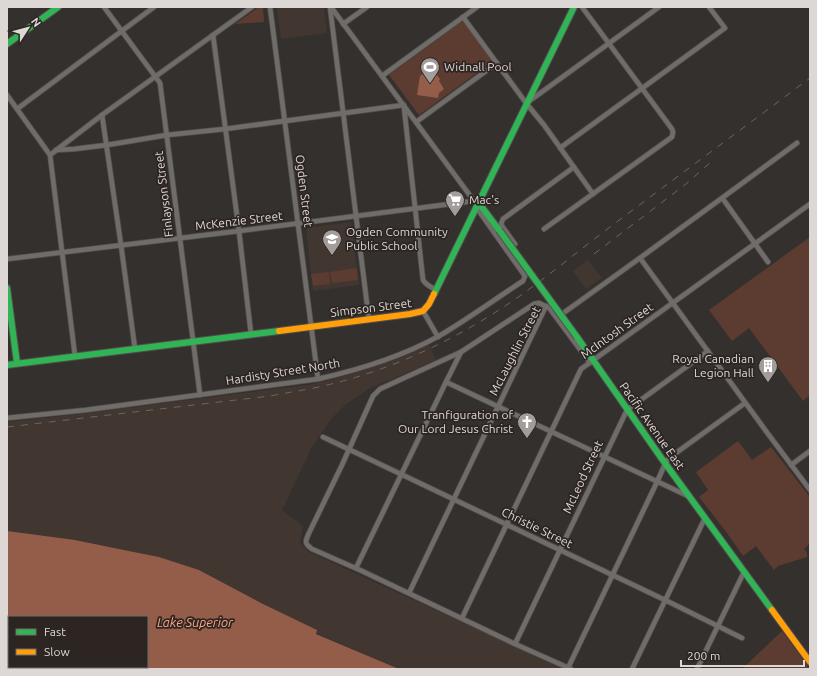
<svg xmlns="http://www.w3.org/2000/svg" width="817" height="676" viewBox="0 0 817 676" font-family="Ubuntu,sans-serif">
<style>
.built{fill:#423631}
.green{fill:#5c3c31}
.water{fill:#945d49}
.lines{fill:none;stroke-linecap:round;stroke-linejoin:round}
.street-casing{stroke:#524e4c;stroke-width:6}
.fast-casing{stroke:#524e4c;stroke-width:8}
.slow-casing{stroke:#524e4c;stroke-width:8}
.street{stroke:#6f6c6a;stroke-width:4.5}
.fast{stroke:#30b455;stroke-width:6}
.slow{stroke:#ff9f0a;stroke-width:6}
.rail{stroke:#6a6665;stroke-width:1;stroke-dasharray:7 7;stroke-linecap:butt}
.fast-bridge-casing{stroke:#524e4c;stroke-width:8;stroke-linecap:butt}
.fast-bridge{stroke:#30b455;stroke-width:6}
.labels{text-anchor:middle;stroke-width:3.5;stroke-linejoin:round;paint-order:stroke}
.poi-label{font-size:12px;fill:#ddd8d6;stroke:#2c2522;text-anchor:start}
.street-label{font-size:12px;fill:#ddd8d6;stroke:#2c2522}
.water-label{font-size:13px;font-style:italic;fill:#fea484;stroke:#2c2522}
</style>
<rect width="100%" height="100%" fill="#34302e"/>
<g class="built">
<path d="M277 7H324L327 33 281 39Z"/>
<path d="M351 222 359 285 313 291 306 228Z"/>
<path d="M588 260 602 278 586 289 573 271Z"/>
<path d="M429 345 436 360 370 388 345 405 331 419 311 449 282 510 303 526 300 543 309 552 563 669H399L316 633 317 630 261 603 199 570 159 557 81 541 41 538 7 532V422L72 415 307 385 330 380 367 369Z"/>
</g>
<g class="green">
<path d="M259 7H263L264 22 235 24Z"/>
<path d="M463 22 466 24 492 58 489 64 419 115 389 75 460 23Z"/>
<path d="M810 237V395L803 401 749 328 732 341 709 310Z"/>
<path d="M357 268 358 280 332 283 330 272Z"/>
<path d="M329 272 330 284 313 286 311 274Z"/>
<path d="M738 441 752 460 771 447 810 497V543L804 549 807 553V557L778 566 774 570 756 546 743 556 727 533 699 497 708 490 696 472Z"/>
<path d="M782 631 810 669H742Z"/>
<path d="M45 667H123L129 669H45Z"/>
</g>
<g class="water">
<path d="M429 69 436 70V74L440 79 439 81 444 89 439 93 438 98 417 95 420 76 423 74V71H429Z"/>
<path d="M7 531 75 540 124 550 159 557 199 570 261 603 317 630 316 634 399 669H129L123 667H147V617H9V643H7Z"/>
</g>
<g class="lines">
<defs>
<g id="street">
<path d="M104 7 160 83 200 395"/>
<path d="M270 7 318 379"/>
<path d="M330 7 369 320"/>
<path d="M331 7 474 201H475"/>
<path d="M463 17 526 103 544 125 593 194"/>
<path d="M343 24 367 7"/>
<path d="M213 35 239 231 251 334"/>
<path d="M382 76 477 7"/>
<path d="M7 95 50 155 75 356"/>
<path d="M528 102 659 7"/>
<path d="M404 107 423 280C426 285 431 287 436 290"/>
<path d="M17 109 154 7"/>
<path d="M102 115 121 245 135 349"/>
<path d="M416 122 497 63"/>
<path d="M560 148 725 28 709 7"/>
<path d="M56 150 74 149 107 145 167 135 225 129 404 105"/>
<path d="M50 155 102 115 252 7"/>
<path d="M723 199 768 262"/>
<path d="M544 229 672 137 673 132 672 129 582 7"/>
<path d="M515 244 502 226 501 224 503 219 574 167"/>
<path d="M640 258 763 427 810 490"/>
<path d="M7 259 239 231 474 201"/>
<path d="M550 309 590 363"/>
<path d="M423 311 438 337"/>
<path d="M446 382 688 496"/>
<path d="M7 418 86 410 318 379C358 370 403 356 439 336 468 319 495 299 523 281L525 276 476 207"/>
<path d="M323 437 665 600 742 638"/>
<path d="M791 465 810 451"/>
<path d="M356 568 446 382 461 352"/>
<path d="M409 593 546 306"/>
<path d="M462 618 581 369 810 204"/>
<path d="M515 644 627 410 708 351"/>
<path d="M568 668 657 482 665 464 669 458 745 403"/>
<path d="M571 669 515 644 362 571 312 549C304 543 305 542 309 533L342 465 373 396 380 389 461 352 534 304 539 303 562 314 640 258 797 143"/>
<path d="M632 669 705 518"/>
<path d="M697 669 744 572"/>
</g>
<g id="fast">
<path d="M7 44 58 7"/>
<path d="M478 202 499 230"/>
<path d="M7 288 17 363"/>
<path d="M434 294 574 7"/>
<path d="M577 337 662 459 772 610"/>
<path d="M7 365 279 331"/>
</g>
<g id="slow">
<path d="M279 331 410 314 423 311 429 304 434 294"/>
<path d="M772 610 810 662"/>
</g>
</defs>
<use href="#street" class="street-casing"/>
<use href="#fast" class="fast-casing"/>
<use href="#slow" class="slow-casing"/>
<use href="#street" class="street"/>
<use href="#fast" class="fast"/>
<use href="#slow" class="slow"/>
<g class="rail">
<path d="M594 254 686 184 712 161"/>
<path d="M7 427 270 396C285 393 299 391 314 388 386 373 454 341 514 300 550 275 583 247 618 221 682 173 746 126 810 78"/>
</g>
<defs>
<path id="fast-bridge" d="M499 230 577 337"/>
</defs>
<use href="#fast-bridge" class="fast-bridge-casing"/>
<use href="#fast-bridge" class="fast-bridge"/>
</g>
<defs>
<symbol id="stadium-pin" viewBox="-11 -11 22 30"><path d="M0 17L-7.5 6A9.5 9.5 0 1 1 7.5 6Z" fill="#a29d9b" stroke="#2c2522"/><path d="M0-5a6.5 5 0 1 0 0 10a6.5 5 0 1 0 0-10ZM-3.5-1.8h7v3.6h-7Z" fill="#fff"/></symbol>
<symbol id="supermarket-pin" viewBox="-11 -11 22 30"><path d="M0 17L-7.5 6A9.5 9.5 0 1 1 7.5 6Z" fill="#a29d9b" stroke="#2c2522"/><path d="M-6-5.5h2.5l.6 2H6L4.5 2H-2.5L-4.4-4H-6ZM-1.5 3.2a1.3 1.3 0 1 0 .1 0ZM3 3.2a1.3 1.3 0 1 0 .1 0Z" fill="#fff"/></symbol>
<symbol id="school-pin" viewBox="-11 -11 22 30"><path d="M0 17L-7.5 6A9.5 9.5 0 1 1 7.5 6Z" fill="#a29d9b" stroke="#2c2522"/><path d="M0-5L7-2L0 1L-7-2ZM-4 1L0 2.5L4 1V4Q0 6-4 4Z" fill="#fff"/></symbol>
<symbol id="building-pin" viewBox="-11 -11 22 30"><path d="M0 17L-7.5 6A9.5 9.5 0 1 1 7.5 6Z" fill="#a29d9b" stroke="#2c2522"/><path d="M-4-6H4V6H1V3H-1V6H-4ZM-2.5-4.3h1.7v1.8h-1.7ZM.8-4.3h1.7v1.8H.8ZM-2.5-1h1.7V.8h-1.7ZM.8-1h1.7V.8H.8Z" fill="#fff"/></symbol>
<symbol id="church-pin" viewBox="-11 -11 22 30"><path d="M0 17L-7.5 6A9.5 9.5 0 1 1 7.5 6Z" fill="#a29d9b" stroke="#2c2522"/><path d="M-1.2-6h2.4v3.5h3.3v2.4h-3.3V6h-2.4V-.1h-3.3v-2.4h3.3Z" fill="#fff"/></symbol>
</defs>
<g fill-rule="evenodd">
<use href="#stadium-pin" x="419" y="56" width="22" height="30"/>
<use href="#supermarket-pin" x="444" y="189" width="22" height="30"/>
<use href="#school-pin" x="321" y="228" width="22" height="30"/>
<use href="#building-pin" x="757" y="355" width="22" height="30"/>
<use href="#church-pin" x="516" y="411" width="22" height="30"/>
</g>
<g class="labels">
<g class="poi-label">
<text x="444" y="71">Widnall Pool</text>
<text x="469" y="204">Mac's</text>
<text x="346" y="236">Ogden Community<tspan x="346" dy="14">Public School</tspan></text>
<text x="754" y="363" text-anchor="end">Royal Canadian<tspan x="754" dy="14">Legion Hall</tspan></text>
<text x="513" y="419" text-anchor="end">Tranfiguration of<tspan x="513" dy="14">Our Lord Jesus Christ</tspan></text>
</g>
<g class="street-label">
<text transform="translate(304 191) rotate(83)" y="4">Ogden Street</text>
<text transform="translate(164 194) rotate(-97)" y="4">Finlayson Street</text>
<text transform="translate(239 221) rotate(-7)" y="4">McKenzie Street</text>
<text transform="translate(371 308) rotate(-7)" y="4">Simpson Street</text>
<text transform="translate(617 331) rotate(-36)" y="4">McIntosh Street</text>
<text transform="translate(515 351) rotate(-63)" y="4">McLaughlin Street</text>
<text transform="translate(283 372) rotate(-9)" y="4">Hardisty Street North</text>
<text transform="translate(652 426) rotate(55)" y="4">Pacific Avenue East</text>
<text transform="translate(583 477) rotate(-65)" y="4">McLeod Street</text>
<text transform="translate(537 528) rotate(26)" y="4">Christie Street</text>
</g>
<g class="water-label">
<text x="195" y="627">Lake Superior</text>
</g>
</g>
<rect width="817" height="676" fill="none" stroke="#ddd8d6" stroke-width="16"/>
<rect x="8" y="616" width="140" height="52" fill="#2c2522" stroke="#736d6a"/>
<rect x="16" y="629" width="20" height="6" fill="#30b455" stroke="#736d6a"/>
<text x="44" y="636" font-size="12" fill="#ddd8d6">Fast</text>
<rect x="16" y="649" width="20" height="6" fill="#ff9f0a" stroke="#736d6a"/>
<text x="44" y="656" font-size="12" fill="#ddd8d6">Slow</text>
<g transform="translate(28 28) rotate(54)" stroke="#2c2522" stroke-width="3" paint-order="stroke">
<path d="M0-3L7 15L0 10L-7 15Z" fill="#ddd8d6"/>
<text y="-6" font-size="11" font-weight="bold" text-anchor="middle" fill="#ddd8d6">N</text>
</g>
<path d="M681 660v6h123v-6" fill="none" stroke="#ddd8d6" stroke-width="2"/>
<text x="687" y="660" font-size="12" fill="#ddd8d6" stroke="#2c2522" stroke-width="3" paint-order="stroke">200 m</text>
</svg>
